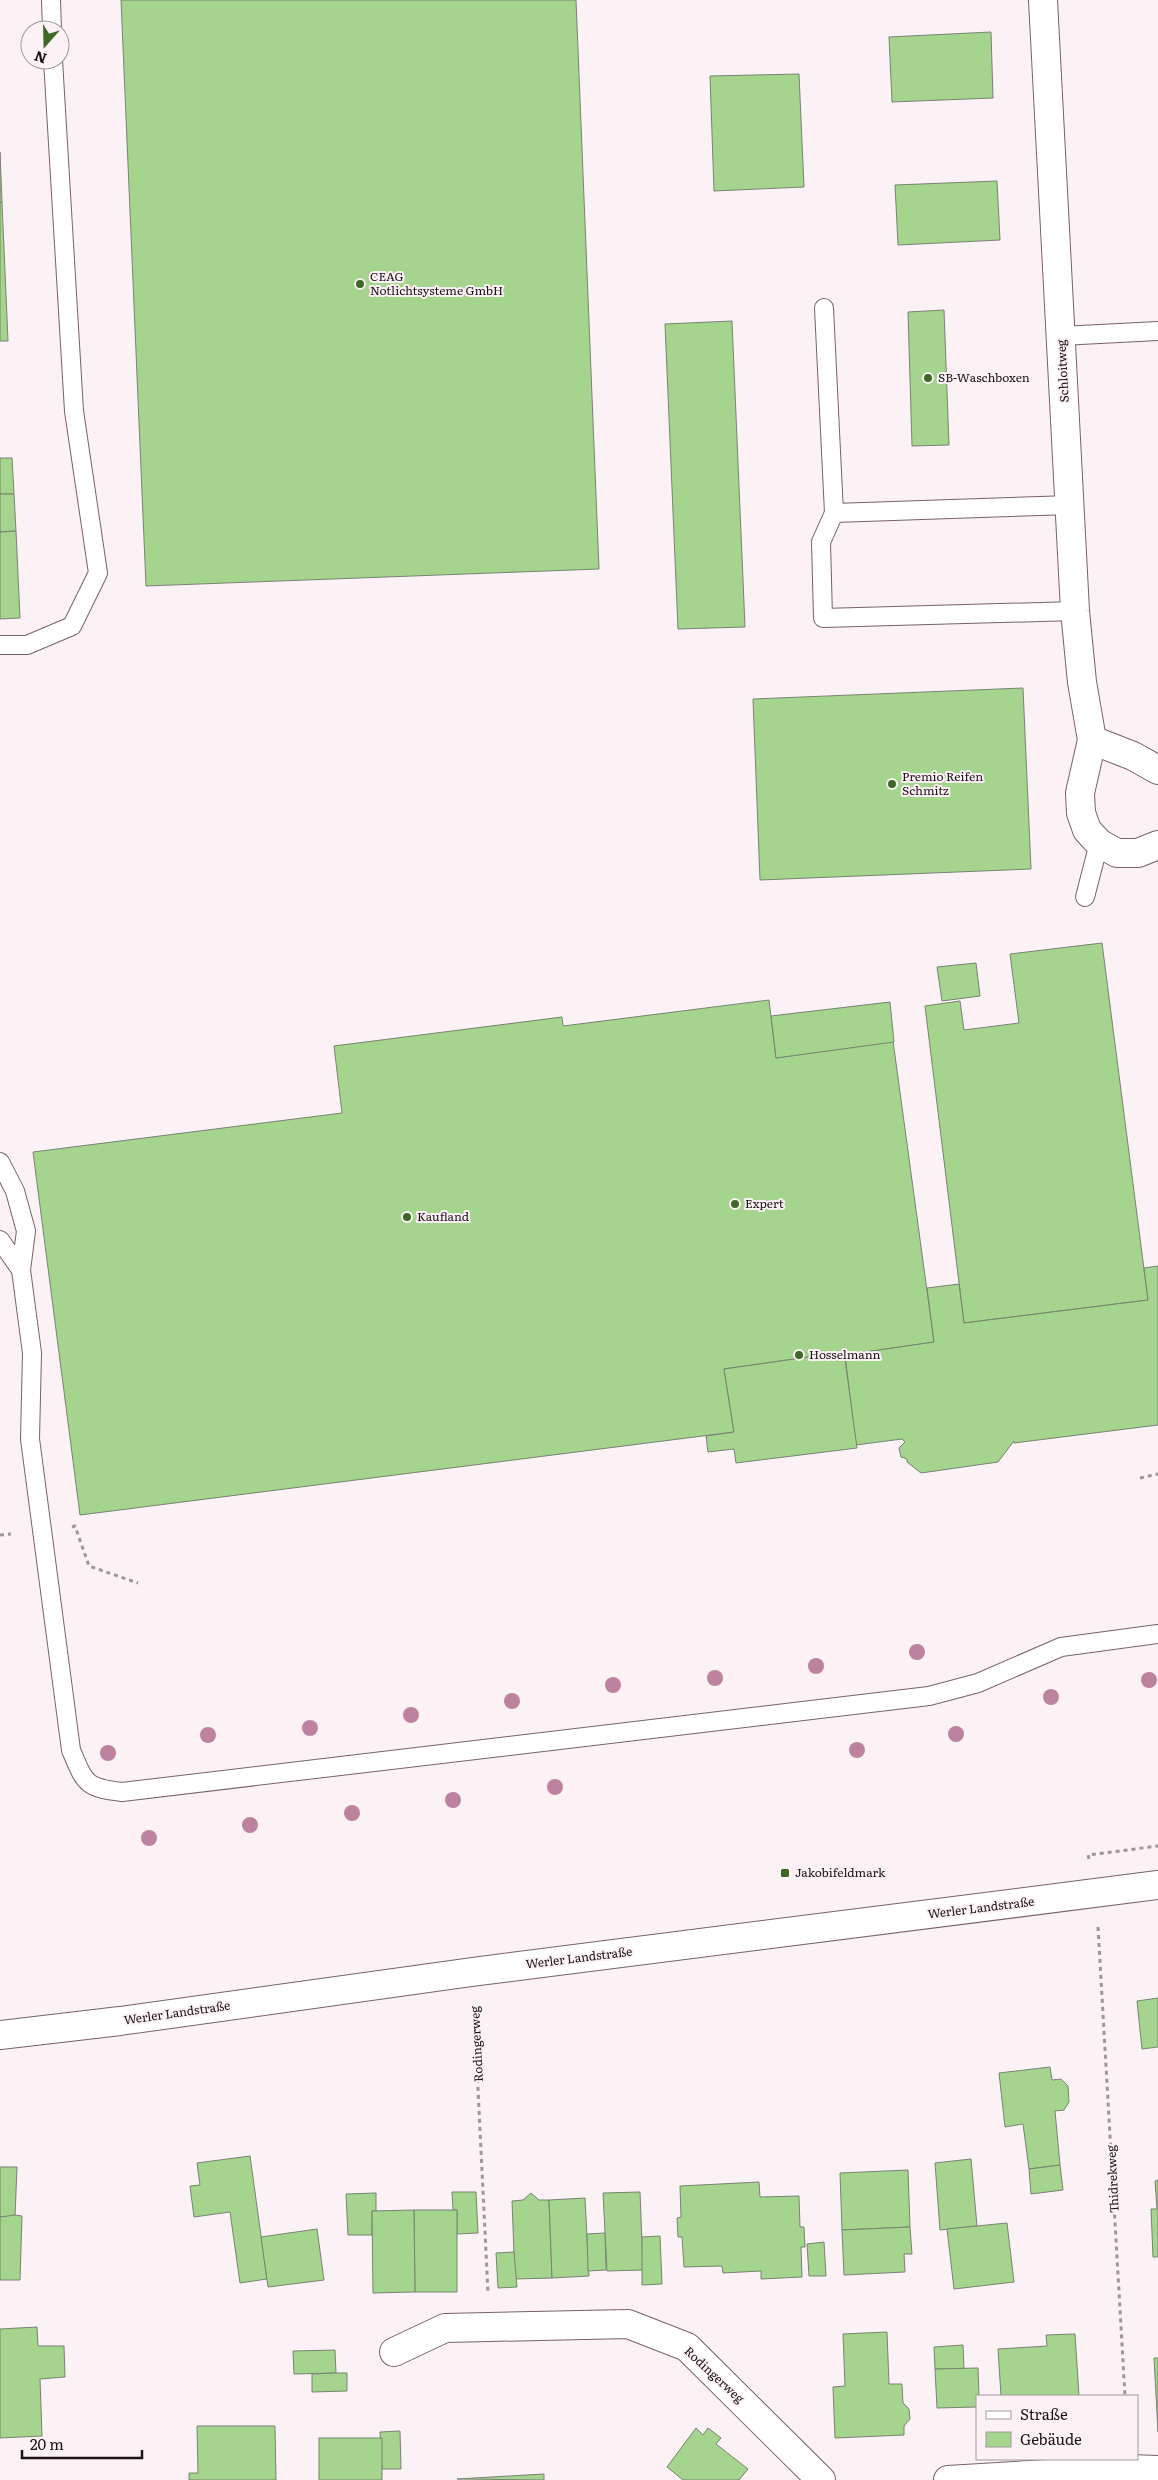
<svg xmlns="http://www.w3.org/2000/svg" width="1158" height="2480" viewBox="0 0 1158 2480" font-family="Literata,serif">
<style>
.building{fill:#a4d48d;stroke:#778471}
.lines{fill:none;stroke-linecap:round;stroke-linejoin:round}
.service-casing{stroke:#79616a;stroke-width:20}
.minor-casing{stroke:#79616a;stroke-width:30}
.secondary-casing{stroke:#79616a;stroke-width:30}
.path{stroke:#9f9498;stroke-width:3;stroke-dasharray:4 4;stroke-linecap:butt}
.service{stroke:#fff;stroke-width:18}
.minor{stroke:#fff;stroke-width:28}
.secondary{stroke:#fff;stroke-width:28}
.tree{fill:#bd829e}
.poi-dot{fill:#3d6825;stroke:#fcf1f5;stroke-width:2}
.labels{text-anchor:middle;stroke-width:4;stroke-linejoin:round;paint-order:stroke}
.poi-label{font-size:12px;fill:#1b1215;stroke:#fcf1f5;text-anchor:start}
.street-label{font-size:12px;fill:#1b1215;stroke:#fcf1f5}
</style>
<rect width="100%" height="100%" fill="#fcf1f5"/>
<g class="building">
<path d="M121 0H576L599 569 146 586Z"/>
<path d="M991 32 993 98 892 102 889 37Z"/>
<path d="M799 74 804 187 714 191 710 76Z"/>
<path d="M0 152 2 202 0 203Z"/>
<path d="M997 181 1000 240 898 245 895 185Z"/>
<path d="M2 202 8 341H0V203Z"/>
<path d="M944 310 949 445 912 446 908 312Z"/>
<path d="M732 321 745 627 678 629 665 324Z"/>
<path d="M0 458H12L14 494H0Z"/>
<path d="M0 494H14L16 531 0 532Z"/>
<path d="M16 531 20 618 0 619V532Z"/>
<path d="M1023 688 1031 869 760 880 753 699Z"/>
<path d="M1102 943 1148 1300 964 1323 925 1006 960 1001 964 1030 1019 1023 1010 954Z"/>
<path d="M976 963 980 996 942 1001 937 967Z"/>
<path d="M769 1000 776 1058 893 1041 934 1342 845 1355 844 1352 724 1369 734 1432 80 1515 33 1152 342 1113 334 1046 562 1017 563 1026Z"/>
<path d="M890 1002 894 1042 776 1058 771 1016Z"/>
<path d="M1158 1266V1425L1014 1443V1441L998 1462 921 1473 907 1462V1459L901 1457 899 1448 905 1442 902 1439 856 1445 845 1355 934 1342 927 1288 959 1284 964 1323 1148 1300 1144 1268Z"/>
<path d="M844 1352 857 1448 736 1463 734 1449 708 1452 706 1436 734 1432 724 1369Z"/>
<path d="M1158 1998V2047L1142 2049 1137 2001Z"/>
<path d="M1050 2067 1052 2080 1061 2079 1068 2086 1069 2102 1064 2110 1055 2111 1060 2165 1029 2169 1023 2124 1005 2127 999 2073Z"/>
<path d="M250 2156 267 2279 240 2283 230 2212 194 2217 190 2186 200 2185 197 2163Z"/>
<path d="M971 2159 977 2226 940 2230 935 2163Z"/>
<path d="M1060 2165 1063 2190 1031 2194 1029 2169Z"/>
<path d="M0 2167H17L15 2217H0Z"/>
<path d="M908 2170 910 2227 842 2230 840 2173Z"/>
<path d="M1158 2180V2257H1153L1151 2209H1157L1155 2181Z"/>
<path d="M759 2182 760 2197 799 2196 800 2227H804L805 2247H801L802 2277 761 2279V2271L723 2273 722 2266 684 2267 682 2237H678L677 2218 681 2217 680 2186Z"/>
<path d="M452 2192H476L478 2233 457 2234V2210H453Z"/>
<path d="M640 2192 643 2270 607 2271 603 2193Z"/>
<path d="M376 2193V2211H372V2235H348L346 2194Z"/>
<path d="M531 2193 539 2200H549L552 2278 515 2279 512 2201 523 2200Z"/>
<path d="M585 2198 589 2276 552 2278 549 2200Z"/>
<path d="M414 2210H457V2292H415Z"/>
<path d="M414 2210 415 2292 373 2293 372 2211Z"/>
<path d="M15 2215 22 2216 20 2280H0V2217Z"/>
<path d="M1007 2223 1014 2282 954 2289 947 2229Z"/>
<path d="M910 2227 912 2254H904L905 2272 844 2275 842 2230Z"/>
<path d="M317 2229 324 2280 268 2287 261 2237Z"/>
<path d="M605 2233 606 2270 588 2271 587 2234Z"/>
<path d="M660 2236 662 2284 642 2285V2237Z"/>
<path d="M824 2242 826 2276H809L807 2244Z"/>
<path d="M514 2252 517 2287 498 2288 496 2253Z"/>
<path d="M37 2327 38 2346H64L65 2377 40 2379 42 2436 0 2438V2329Z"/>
<path d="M887 2332 889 2384H902L903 2403 909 2409 910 2419 904 2426V2435L835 2438 833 2387 845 2386 843 2334Z"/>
<path d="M1075 2334 1079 2396H1001L998 2349 1047 2346 1046 2335Z"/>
<path d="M963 2345 964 2369H935L934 2347Z"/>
<path d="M335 2350 336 2373 294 2374 293 2351Z"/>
<path d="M1154 2358H1158V2432Z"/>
<path d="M978 2368 979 2396H977V2407L937 2408 935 2369Z"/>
<path d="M336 2373H347V2391L312 2392V2374Z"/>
<path d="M197 2426H275L276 2480H189V2473H198Z"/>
<path d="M696 2428 703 2435 708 2428 721 2438 716 2444 748 2469 739 2480H683L667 2467Z"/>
<path d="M400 2431 401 2469H382L380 2432Z"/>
<rect x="319" y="2438" width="63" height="42"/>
<path d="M544 2474V2480L457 2479Z"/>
</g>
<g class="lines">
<defs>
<g id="service">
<path d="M51 0 52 30"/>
<path d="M824 308 834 513 1071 505"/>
<path d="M1061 336 1158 331"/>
<path d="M834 513 821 542 823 618 1075 611"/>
<path d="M0 645H27L72 626 98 573 74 411 53 60"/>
<path d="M1085 897 1099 843"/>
<path d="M0 1162 15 1191 26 1231 21 1270 32 1353 30 1439 71 1750C85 1783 85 1788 122 1792L929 1696 978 1683 1061 1647 1158 1634"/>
<path d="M0 1240 21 1270"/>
</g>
<g id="minor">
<path d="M1043 0 1075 611 1082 682 1092 740 1080 793 1081 813 1087 830 1099 843 1117 853H1138L1158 845"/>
<path d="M1092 740 1133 756 1158 770"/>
<path d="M394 2352 445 2328 628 2324 687 2347 821 2480"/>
<path d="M948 2480 1129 2469 1158 2470"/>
</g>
<path id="secondary" d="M0 2035 120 2021 472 1972 1158 1885"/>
</defs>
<use href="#service" class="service-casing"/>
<use href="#minor" class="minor-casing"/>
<use href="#secondary" class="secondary-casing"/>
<g class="path">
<path d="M1140 1478 1158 1474"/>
<path d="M72 1527 75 1526 89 1566 138 1583"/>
<path d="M0 1535 11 1534"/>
<path d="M1089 1859 1088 1855 1158 1846"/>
<path d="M1098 1927 1125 2396"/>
<path d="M474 2007 488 2293"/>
</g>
<use href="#service" class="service"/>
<use href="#minor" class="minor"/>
<use href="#secondary" class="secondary"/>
</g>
<g class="tree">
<circle cx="917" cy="1652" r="8"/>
<circle cx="816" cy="1666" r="8"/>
<circle cx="715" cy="1678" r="8"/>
<circle cx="1149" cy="1680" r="8"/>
<circle cx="613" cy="1685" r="8"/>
<circle cx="1051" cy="1697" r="8"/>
<circle cx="512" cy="1701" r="8"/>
<circle cx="411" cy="1715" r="8"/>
<circle cx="310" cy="1728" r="8"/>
<circle cx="956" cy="1734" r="8"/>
<circle cx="208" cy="1735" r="8"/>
<circle cx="857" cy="1750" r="8"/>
<circle cx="108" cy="1753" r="8"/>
<circle cx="555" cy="1787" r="8"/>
<circle cx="453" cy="1800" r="8"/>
<circle cx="352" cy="1813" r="8"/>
<circle cx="250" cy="1825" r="8"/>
<circle cx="149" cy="1838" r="8"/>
</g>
<g class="poi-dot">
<circle cx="360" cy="284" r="5"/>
<circle cx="928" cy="378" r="5"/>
<circle cx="892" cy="784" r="5"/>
<circle cx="735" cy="1204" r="5"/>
<circle cx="407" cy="1217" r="5"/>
<circle cx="799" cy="1355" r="5"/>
<rect x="780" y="1868" width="10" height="10" rx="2.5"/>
</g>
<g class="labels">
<g class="poi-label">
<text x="370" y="281">CEAG<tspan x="370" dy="14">Notlichtsysteme GmbH</tspan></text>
<text x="938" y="382">SB-Waschboxen</text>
<text x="902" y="781">Premio Reifen<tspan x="902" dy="14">Schmitz</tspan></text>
<text x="745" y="1208">Expert</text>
<text x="417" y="1221">Kaufland</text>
<text x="809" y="1359">Hosselmann</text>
<text x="795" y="1877">Jakobifeldmark</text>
</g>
<g class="street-label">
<text transform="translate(1063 371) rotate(-93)" y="4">Schloitweg</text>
<text transform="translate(981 1908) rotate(-7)" y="4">Werler Landstraße</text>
<text transform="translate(579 1958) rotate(-7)" y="4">Werler Landstraße</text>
<text transform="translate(177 2013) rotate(-8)" y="4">Werler Landstraße</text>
<text transform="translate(477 2044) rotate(-93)" y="4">Rodingerweg</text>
<text transform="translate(1113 2179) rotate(-93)" y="4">Thidrekweg</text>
<text transform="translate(714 2375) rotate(43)" y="4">Rodingerweg</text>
</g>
</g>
<rect x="976" y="2395" width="162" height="65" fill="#fcf1f5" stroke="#a2989b"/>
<rect x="986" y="2411" width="25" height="8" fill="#ffffff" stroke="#a2989b"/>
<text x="1020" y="2420" font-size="15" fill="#1b1215">Straße</text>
<rect x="986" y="2432" width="25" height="15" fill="#a4d48d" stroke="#a2989b"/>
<text x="1020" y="2445" font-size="15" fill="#1b1215">Gebäude</text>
<g transform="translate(45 45) rotate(200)"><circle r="24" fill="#fcf1f5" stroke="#a2989b"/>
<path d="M0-4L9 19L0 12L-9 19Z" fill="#3d6825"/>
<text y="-8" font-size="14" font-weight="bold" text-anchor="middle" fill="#1b1215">N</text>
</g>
<path d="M22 2450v8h120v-8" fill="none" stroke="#1b1215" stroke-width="2.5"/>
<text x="30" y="2450" font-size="15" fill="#1b1215" stroke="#fcf1f5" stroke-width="4" paint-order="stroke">20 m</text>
</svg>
